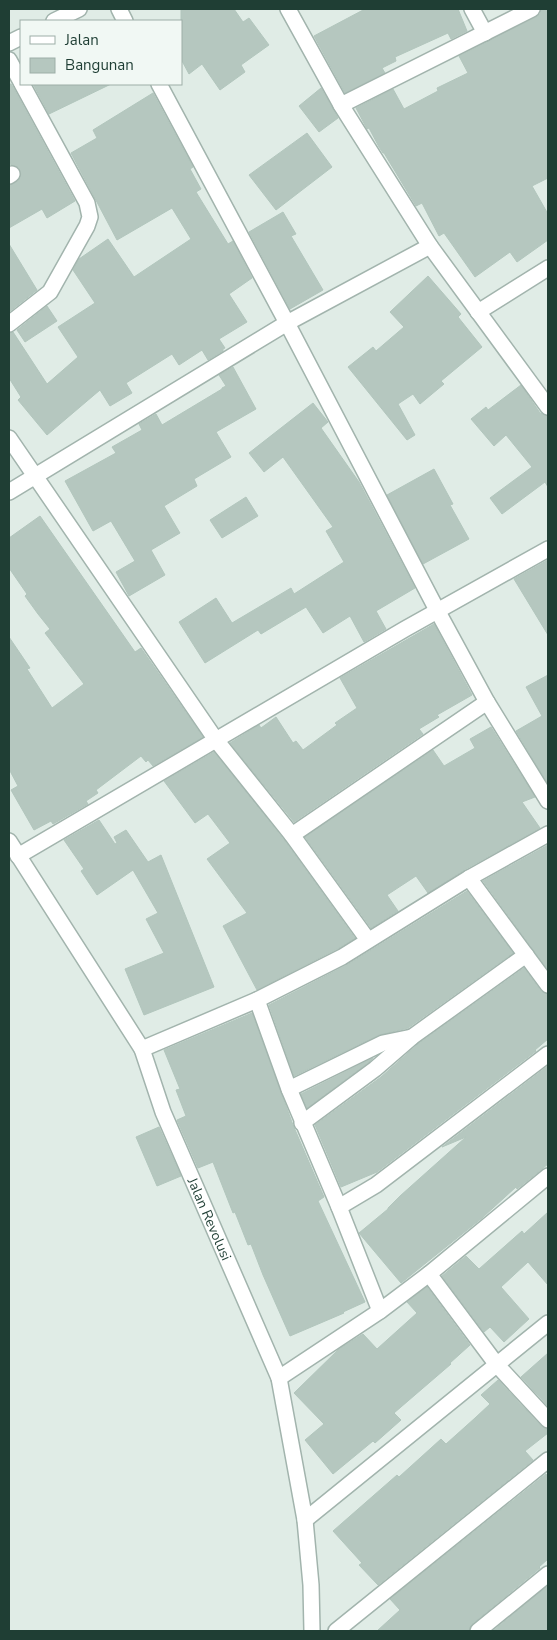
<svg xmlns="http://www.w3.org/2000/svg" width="557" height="1640" viewBox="0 0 557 1640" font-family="'Nunito Sans',sans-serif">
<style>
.building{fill:#b5c7bf;stroke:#b2c6bd}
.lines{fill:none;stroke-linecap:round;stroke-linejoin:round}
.minor-casing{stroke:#a2b4ad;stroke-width:18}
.minor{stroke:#fff;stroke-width:15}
.labels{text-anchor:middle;stroke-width:5;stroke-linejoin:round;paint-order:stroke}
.street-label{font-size:14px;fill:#1f3e34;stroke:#f1f8f4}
</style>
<rect width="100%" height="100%" fill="#e0ece6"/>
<g class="building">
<path d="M181 9H234L243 22 249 18 269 45 241 65 245 72 220 90 202 64 189 74 181 59Z"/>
<path d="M365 9H458L467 31 451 39 448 33 395 57 396 61 382 68 385 73 345 93 314 36Z"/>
<path d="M541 9H548V178L532 186 548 214V240L517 262 510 252 475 277 444 233 439 236 422 203 416 206 384 153H383L379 147 369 128 367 129 366 127 356 108 393 89 404 109 438 91 437 88 468 73 459 56 536 17 540 14Z"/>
<path d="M9 84H11L13 87 75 201 47 218 42 209 9 228V185L18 181 21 174 19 168 11 165 9 161Z"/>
<path d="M33 84H111L49 114Z"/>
<path d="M321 88 338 118 319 132 299 106Z"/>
<path d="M153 93 193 167 190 169 201 189 196 192 228 244 233 241 252 278 229 294 247 322 219 339 225 348 223 349V351L208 360 202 350 179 365 172 354 126 383 132 393 110 406 100 390 47 435 18 400 21 397 9 378V333L13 332 47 384 78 357 58 327 95 303 73 270 79 259 108 239 134 277 191 239 172 208 117 240 71 153 97 138 93 130Z"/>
<path d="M307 133 332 167 276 210 249 175Z"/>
<path d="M283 212 296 234 291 236 323 290 290 309 249 232Z"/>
<path d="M9 244 37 290 9 312Z"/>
<path d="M428 276 461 314 458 317 482 347 441 381 444 384 420 404 413 394 398 404 415 435 407 440 348 367 373 347 376 351 404 327 390 312Z"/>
<path d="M47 306 57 321 25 342 17 330Z"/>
<path d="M233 367 256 409 216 432 231 457 194 479 197 486 164 506 180 533 151 550 165 575 129 596 116 572 135 561 111 521 93 531 65 481 116 453 112 447 142 430 139 424 156 414 162 425 222 389V388L226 386 219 375Z"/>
<path d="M521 385 540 413 548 416V487L545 482 502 514 490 498 532 467 506 435 494 446 471 419 486 407 488 410Z"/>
<path d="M313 403 328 422 321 428 359 482 415 588 376 611 386 629 364 642 350 616 323 633 306 607 261 634 258 630 205 663 179 622 216 598 232 623 291 588 294 594 344 562 326 531 333 527 283 457 264 472 249 453Z"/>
<path d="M434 469 453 504 450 505 469 539 423 564 387 495Z"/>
<path d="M246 497 258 516 222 538 210 520Z"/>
<path d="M40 516 135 652 141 648 203 737 153 766 148 760 146 762 141 756 96 790 98 793 86 801 88 804 53 824 51 821 34 830 11 790 18 786 9 769V637L30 668 27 669 52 708 84 684 45 633 50 629 38 614 25 596 27 594 9 568V538Z"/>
<path d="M548 560V635L514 579Z"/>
<path d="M434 624 472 695 437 715 439 717 419 729 423 734 294 822 230 743 259 725 261 728 276 717 293 743 296 741 303 750 337 725 335 723 357 708 340 678Z"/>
<path d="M548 675V784L516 731 542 716 526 687Z"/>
<path d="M491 727 535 797 522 802 540 828 464 870 428 893 416 876 387 895 398 911 371 928 305 837 433 750 444 766 475 748 470 739Z"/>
<path d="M214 752 285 841 355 938 337 949 257 990 223 926 247 913 207 859 230 843 208 814 195 823 164 781Z"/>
<path d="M99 820 115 844 117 843 114 837 126 830 148 862 161 855 214 987 144 1015 125 969 164 953 146 919 158 913 133 870 97 895 81 871 84 869 64 840Z"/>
<path d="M548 845V970L483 881Z"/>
<path d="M467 891 513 953 408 1028 379 1035 294 1076 269 1005 347 965Z"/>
<path d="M524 968 541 991 548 994V1039L535 1050 536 1051 377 1172 341 1187 315 1125 381 1077 418 1044Z"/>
<path d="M252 1013 293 1125 324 1197 318 1201 365 1302 343 1312 344 1313 290 1336 263 1275 251 1244 248 1245 235 1212 233 1213 213 1162 198 1168 177 1120 186 1116 176 1090 180 1089 164 1050Z"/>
<path d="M373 1058 369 1062 307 1108 301 1094Z"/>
<path d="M548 1066V1164L517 1189 516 1187 482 1218 401 1283 359 1233 388 1209V1208L400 1196 466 1137 442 1147Z"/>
<path d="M159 1127 181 1176 157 1186 136 1137Z"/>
<path d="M548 1212V1285L528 1262 501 1287 529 1319 504 1342 490 1327 484 1332 442 1276 466 1256 479 1269 522 1231 524 1234Z"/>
<path d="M427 1287 470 1345 450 1363 451 1364 394 1413 401 1420 375 1443 373 1441 333 1474 305 1440 324 1424 294 1393 339 1349 363 1334 377 1349 417 1313 407 1302Z"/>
<path d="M548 1353V1406L521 1377Z"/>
<path d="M498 1380 541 1426 548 1429V1433L525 1451 533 1460 378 1585 359 1565 362 1563 333 1531 397 1475 399 1477 441 1439 446 1444 475 1418 490 1404 481 1395Z"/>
<path d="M546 1474 548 1477V1559L539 1567 540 1568 472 1624 469 1631H377L400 1610 390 1599Z"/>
<path d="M546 1587 548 1590V1631H493Z"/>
</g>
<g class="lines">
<defs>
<g id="minor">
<path d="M119 9 125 21"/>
<path d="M288 9 341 105 430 246 548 407"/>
<path d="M472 9 485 33"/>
<path d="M54 21 79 9"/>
<path d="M9 43 21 37"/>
<path d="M9 60 21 82"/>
<path d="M159 84 287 323 438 612 487 702 548 801"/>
<path d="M341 105 532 9"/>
<path d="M9 176 12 174"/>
<path d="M478 312 548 268"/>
<path d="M9 324 50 292 87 226 90 217 87 203 22 84"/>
<path d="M9 438 216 740 292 835 368 940"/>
<path d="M9 492 287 323 430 246"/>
<path d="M292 835 487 702"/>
<path id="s1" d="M9 841 142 1049 163 1112 279 1378 305 1520 311 1585 312 1631"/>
<path d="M18 856 405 629 548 549"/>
<path d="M469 878 548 985"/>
<path d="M257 1000 289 1089 339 1207 380 1311"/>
<path d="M142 1049 257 1000 342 957 469 878 548 834"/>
<path d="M289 1089 383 1043 412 1037"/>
<path d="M302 1123 375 1069 412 1037 526 955"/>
<path d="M339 1207 376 1185 548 1054"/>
<path d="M429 1274 497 1365 548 1420"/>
<path d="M279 1378 380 1311 429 1274 548 1176"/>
<path d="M305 1520 548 1323"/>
<path d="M336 1631 548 1460"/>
<path d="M478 1631 548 1574"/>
</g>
</defs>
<use href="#minor" class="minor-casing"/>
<use href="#minor" class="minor"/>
</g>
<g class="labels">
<g class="street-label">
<text dy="5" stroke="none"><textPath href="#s1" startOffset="430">Jalan Revolusi</textPath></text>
</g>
</g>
<rect width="557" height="1640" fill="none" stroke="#1f3e34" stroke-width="20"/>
<rect x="20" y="20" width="162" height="65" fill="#f1f8f4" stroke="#9daea7"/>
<rect x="30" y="36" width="25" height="8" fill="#ffffff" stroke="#9daea7"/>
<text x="65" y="45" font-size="15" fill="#1f3e34">Jalan</text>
<rect x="30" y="58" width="25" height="15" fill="#b5c7bf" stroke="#9daea7"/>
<text x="65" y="70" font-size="15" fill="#1f3e34">Bangunan</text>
</svg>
